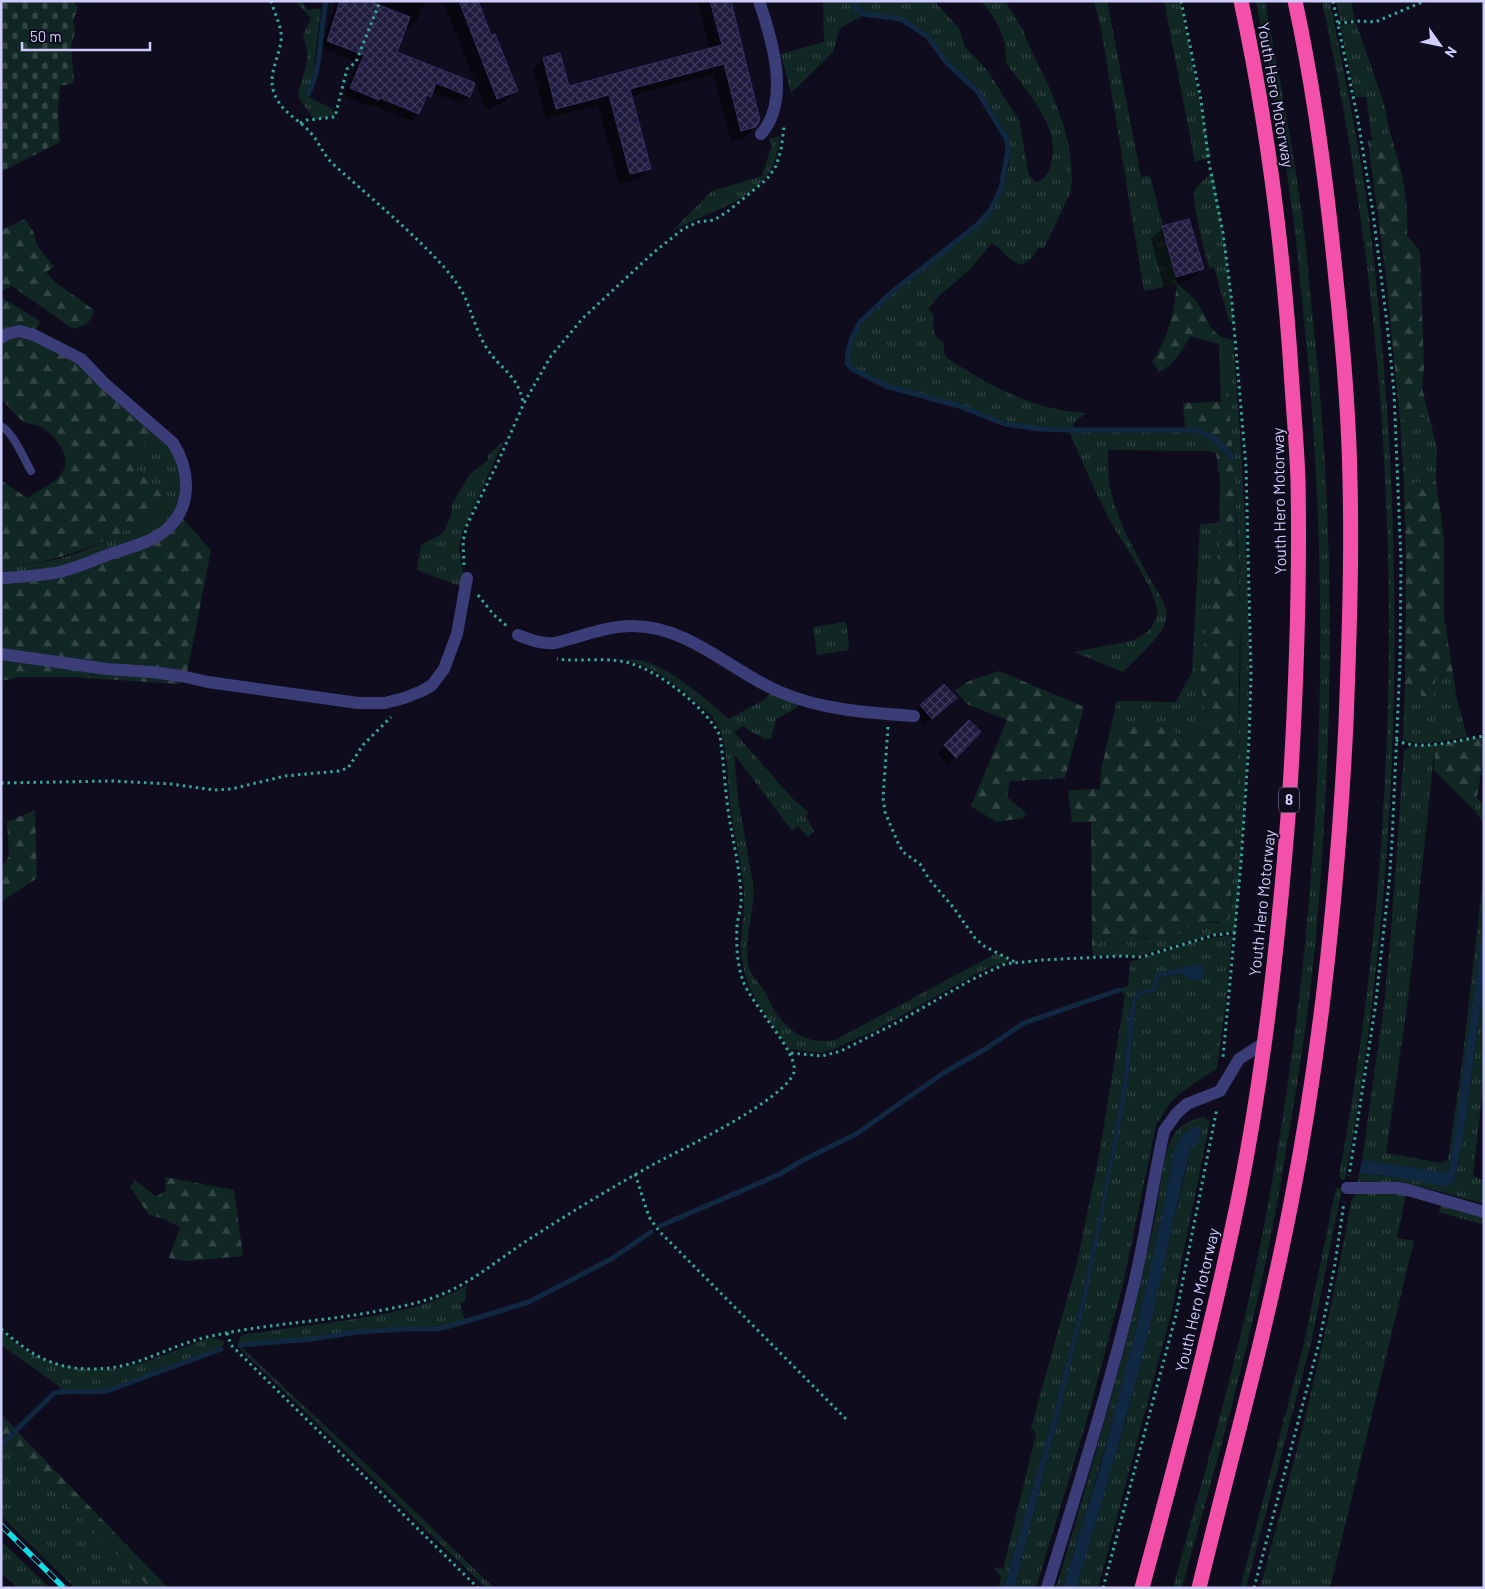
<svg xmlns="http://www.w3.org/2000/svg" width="1485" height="1589" viewBox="0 0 1485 1589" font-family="Barlow,sans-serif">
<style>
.grass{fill:url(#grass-tufts)}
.forest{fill:url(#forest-firs)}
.cemetery{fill:url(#cemetery-stones)}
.water{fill:#112842}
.shadow{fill:#0007}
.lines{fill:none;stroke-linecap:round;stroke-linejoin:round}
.stream{stroke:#112842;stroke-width:5}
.building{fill:url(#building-cross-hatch);stroke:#362e67}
.path{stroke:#35a798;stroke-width:3;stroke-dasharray:2.5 4;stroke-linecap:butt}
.lane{stroke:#3b3d79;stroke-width:8}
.street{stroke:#3b3d79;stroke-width:12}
.highway{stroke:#f351a9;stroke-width:15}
.rail-casing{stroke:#10dee4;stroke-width:5.5}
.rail{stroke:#0f0d1d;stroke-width:4;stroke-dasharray:11;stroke-linecap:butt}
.labels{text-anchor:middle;stroke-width:4;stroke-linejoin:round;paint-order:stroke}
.shield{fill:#0f0d1d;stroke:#9593b8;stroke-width:1}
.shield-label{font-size:15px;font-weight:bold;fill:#cfcdfb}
.street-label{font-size:16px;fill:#cfcdfb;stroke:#0f0d1d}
</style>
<defs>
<pattern id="grass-tufts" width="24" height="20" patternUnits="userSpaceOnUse" patternTransform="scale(1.25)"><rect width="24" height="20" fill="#112724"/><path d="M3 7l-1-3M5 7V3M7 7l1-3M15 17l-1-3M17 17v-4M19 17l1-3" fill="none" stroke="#334545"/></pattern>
<pattern id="forest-firs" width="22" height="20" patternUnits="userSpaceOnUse" patternTransform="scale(1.25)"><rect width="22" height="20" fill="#112724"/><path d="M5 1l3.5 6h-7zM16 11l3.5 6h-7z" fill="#334545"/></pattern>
<pattern id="cemetery-stones" width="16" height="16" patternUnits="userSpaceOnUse" patternTransform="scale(1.25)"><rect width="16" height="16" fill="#112724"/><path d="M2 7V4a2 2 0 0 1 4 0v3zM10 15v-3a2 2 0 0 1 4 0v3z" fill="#334545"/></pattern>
<pattern id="building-cross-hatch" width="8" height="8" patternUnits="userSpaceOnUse" patternTransform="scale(1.25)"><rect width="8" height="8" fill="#1f1b3d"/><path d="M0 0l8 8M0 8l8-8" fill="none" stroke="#3e3b5a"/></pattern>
</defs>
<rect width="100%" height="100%" fill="#0f0d1d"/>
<g class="grass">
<path d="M296 1H302L307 10 321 8 312 83 305 95 334 110 333 116 314 119 300 100 298 93 307 62V50L303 36 311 18 300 7Z"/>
<path d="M823 1H853L856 10 862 16 840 28 833 52 791 93 781 54 824 42Z"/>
<path d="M856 1H934L959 28 965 47 987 70 1019 120 1029 175 1036 183C1048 177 1050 171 1052 159 1058 128 1035 103 1019 80 1015 75 1010 69 1007 64 1005 59 1006 51 1005 45 1001 28 993 15 981 1H1005L1022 28 1031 50 1050 89 1063 123 1070 152 1072 181 1070 194 1044 248H1038L1032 258 1021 265C1007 260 1004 250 992 243L969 270 938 297 928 309 934 315C934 331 930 333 944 343V353L947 358C989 385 1035 411 1086 413L1074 423 1072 428C1051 430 1028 427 1007 423 991 420 976 411 961 406 931 394 867 389 849 362 851 287 980 258 1004 184 1008 171 1013 152 1008 139 1004 130 997 122 992 113 986 102 980 91 971 82 963 74 953 68 945 59 939 53 935 44 930 37 925 31 916 26 908 22 891 12 863 23 856 1Z"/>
<path d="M1094 1H1107L1141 177 1150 175 1177 284 1144 291 1101 28Z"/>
<path d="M1164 1H1180L1211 157 1195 162Z"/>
<path d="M1256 1H1265C1278 73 1293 144 1302 216 1307 251 1309 285 1313 320 1335 521 1334 723 1317 924 1311 1002 1298 1080 1285 1156 1273 1233 1256 1310 1237 1385 1220 1453 1200 1520 1182 1588H1173C1191 1520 1211 1453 1228 1385 1249 1305 1266 1223 1279 1140 1324 869 1332 594 1304 320 1300 285 1298 251 1293 216 1284 144 1269 73 1256 1Z"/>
<path d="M1322 1 1330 2C1344 75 1360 146 1369 219 1408 538 1404 863 1345 1180H1342L1339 1176C1410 790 1406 386 1322 1Z"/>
<path d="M1336 1H1351L1355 20 1340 21Z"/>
<path d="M1356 23 1384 104 1390 133 1372 139 1366 97H1355L1340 25Z"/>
<path d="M780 136C776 198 717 207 672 231L712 191 762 176 772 145 769 139Z"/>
<path d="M1213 172 1225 245 1234 324 1229 321 1214 267 1209 268C1206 254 1191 202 1195 191 1197 184 1208 177 1213 172Z"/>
<path d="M1224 338 1233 340C1240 428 1246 517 1248 605 1251 714 1245 823 1235 931L1214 934 1142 955 1093 956 1092 947 1115 934 1129 935 1145 939 1172 936 1182 930 1205 923H1219L1231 905C1236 807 1242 708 1240 610 1238 519 1231 428 1224 338Z"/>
<path d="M1429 416 1437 448 1436 481 1404 484 1400 420Z"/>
<path d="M155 429 172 444 184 499 165 529 86 562 1 576V565C31 565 66 560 92 547 118 534 142 518 167 503L155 486 131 464Z"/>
<path d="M1069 431H1195C1213 435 1219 444 1231 458L1209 451 1108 450C1108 465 1108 481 1112 496 1120 526 1136 554 1151 580 1157 592 1171 609 1165 623 1160 638 1135 660 1123 672L1074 652 1131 641C1142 637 1155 628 1157 615 1160 594 1121 541 1110 521 1095 491 1082 461 1069 431Z"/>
<path d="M503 442 462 533 459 548 464 577 462 587 417 570 421 545 443 533 451 516 452 504 470 474 488 460V455Z"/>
<path d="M1220 522 1219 550 1200 673 1206 725 1188 742 1163 724 1111 727 1117 701 1176 702 1192 672 1200 525Z"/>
<path d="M845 622 847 626 849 650 817 655 813 627Z"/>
<path d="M620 659C626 660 633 659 639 660 670 666 706 700 729 719L764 700 772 692 802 701 795 709 776 719 771 739H764C758 734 750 732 743 726L734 732 792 798 808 812 806 817 814 831 808 837 798 826 792 831 734 754 738 798 753 884C755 911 744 938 748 964 750 974 758 982 764 990 769 999 772 1009 779 1017 794 1036 811 1044 835 1040L997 953 1010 961 991 967 976 974 874 1031 832 1050 820 1053 789 1049C772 1023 749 997 743 966 738 942 745 919 744 894 743 867 735 839 731 812 726 782 731 740 712 716 684 692 658 665 620 659Z"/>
<path d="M1453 674 1457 700 1467 737C1447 740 1422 747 1403 740L1405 687 1420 688 1423 702 1432 700 1435 675Z"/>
<path d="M1435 745 1409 991 1386 1153 1441 1163 1448 1160 1462 1064 1484 870C1484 966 1465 1063 1452 1159L1448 1171 1443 1172 1362 1160 1384 1005 1391 932 1404 750 1412 746Z"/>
<path d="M1477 798 1484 805V823L1475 811Z"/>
<path d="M1227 936H1232L1226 1003 1217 1068 1183 1091 1170 1103 1156 1125 1124 1280 1090 1409 1036 1588H1014L1060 1411 1128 1080 1136 1000 1141 994 1156 992 1158 977 1181 974 1193 980 1197 964 1156 974 1153 989 1139 991 1133 997 1128 1024 1124 1078 1105 1186 1082 1298 1054 1413 1013 1557 1004 1588H999L1001 1577 993 1567 1003 1569 1036 1434 1031 1428 1077 1263 1100 1151 1125 995 1119 989 1128 986 1130 962C1162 953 1194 939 1227 936Z"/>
<path d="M1484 979V1078L1473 1176 1484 1180V1204C1440 1192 1404 1179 1357 1182L1359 1174 1454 1181 1463 1138Z"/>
<path d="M1204 1117 1210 1121 1171 1314 1098 1588H1076L1126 1421 1191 1147 1175 1150C1148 1299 1108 1444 1063 1588H1056C1086 1486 1117 1384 1141 1280 1147 1256 1152 1231 1157 1206 1161 1183 1162 1157 1173 1136 1179 1125 1192 1119 1204 1117Z"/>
<path d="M1336 1188H1342L1312 1339 1246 1588H1240L1304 1343Z"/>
<path d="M1364 1193H1406L1397 1238 1414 1241 1330 1588H1260C1295 1460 1329 1332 1351 1201L1355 1195Z"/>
<path d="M1441 1203 1484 1215V1225L1439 1212Z"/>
<path d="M467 1285 465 1301 460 1303 465 1320C432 1330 399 1328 366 1330 348 1332 330 1335 312 1337 288 1340 264 1341 240 1344 238 1338 241 1336 246 1334 284 1329 323 1324 361 1318 398 1311 435 1305 467 1285Z"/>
<path d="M1 1330C39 1370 96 1378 147 1361 168 1354 188 1345 209 1338H214L225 1342 221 1348 107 1390 90 1392 63 1391 56 1384 1 1345Z"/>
<path d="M240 1346 368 1466 494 1588H486L240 1349Z"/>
<path d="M6 1442 150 1588H75L1 1516V1447Z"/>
<path d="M1 1541 50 1588H18L1 1573Z"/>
</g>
<g class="forest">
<path d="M1390 133C1402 171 1409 197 1407 236L1420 251 1424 367 1422 388 1429 416 1400 420 1385 269 1368 141Z"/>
<path d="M25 219 34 233 37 245 54 267 46 272 55 282 94 310C92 323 85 325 73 329L12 286 1 291V230Z"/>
<path d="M1177 284C1183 289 1190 294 1195 300 1206 313 1207 330 1224 338L1233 456 1240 611 1238 769 1230 917 1227 921 1205 923 1182 930 1172 936 1158 940 1129 935 1115 934 1092 947 1091 822H1072L1068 790 1100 789 1101 770 1111 727 1163 724 1188 742 1206 725 1200 673 1219 550 1220 480 1216 453 1231 458 1232 456C1217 438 1210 429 1185 429L1183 403 1221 402 1219 344 1190 336C1182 351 1175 364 1159 372L1152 362C1170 333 1173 317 1177 284Z"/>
<path d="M1 297 40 321 35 331 1 334Z"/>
<path d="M19 333 64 352 155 429 131 464 155 486 167 503 163 512C110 538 62 566 1 565V480L27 498C46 486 76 475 62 449 58 441 49 431 41 427 36 424 30 425 26 423 17 418 9 406 1 399V340Z"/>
<path d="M1436 481 1444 538V616L1453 674 1436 675 1433 700 1423 702 1419 688 1405 687 1406 566 1404 484Z"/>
<path d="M182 518 211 550 187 673 108 665 1 650V582L87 567Z"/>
<path d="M1 656 182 678 179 684 71 677H21L1 681Z"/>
<path d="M999 671 1084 707 1065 778 1010 781 1007 797 1026 813 1023 818 996 822 971 806 1007 720 967 704 955 690 969 681Z"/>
<path d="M1484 737V753L1475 811 1434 770 1435 745Z"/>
<path d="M35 810 37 878 1 902V868L9 856 7 822Z"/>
<path d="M165 1177 234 1190 243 1256 189 1261 169 1258 180 1227 161 1218 149 1215 130 1187 135 1180 156 1197 166 1190Z"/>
<path d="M1 1414 16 1429 4 1440 1 1437Z"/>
<path d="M17 1431 168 1588H150L6 1442Z"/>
</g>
<path class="cemetery" d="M1 1H74L78 9 73 20 75 32 71 46 74 83 60 86 58 110 60 142 1 172Z"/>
<g class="water">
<path d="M1484 900V979L1463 1138 1454 1181 1450 1185 1442 1186 1389 1176 1359 1174 1362 1160 1443 1172 1448 1171 1450 1167 1477 975Z"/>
<path d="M1197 964 1205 967 1202 980H1193L1181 974 1158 977 1156 992 1141 994 1136 1000 1128 1080 1122 1118 1086 1299 1060 1411 1014 1588H1004L1054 1413 1082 1298 1105 1186 1124 1078 1128 1024 1133 997 1139 991 1153 989 1155 974Z"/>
<path d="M1196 1127 1201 1128 1199 1143 1191 1147 1188 1158C1172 1222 1160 1286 1144 1350 1124 1430 1100 1509 1076 1588H1063L1100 1468 1138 1322 1158 1235 1175 1150C1179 1138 1184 1130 1196 1127Z"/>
</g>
<g class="shadow">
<path d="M336 1H425L417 21 410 28 405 27 396 52 469 96 462 104 431 92 430 96 422 104 418 114 411 121 372 105 370 107 344 96 357 62 321 48Z"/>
<path d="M443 1H476L491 37 516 90 505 102 486 110Z"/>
<path d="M697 1H730L755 127 744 138 731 141 713 74 631 96 649 168 639 179 619 184 598 105 546 119 533 70 543 59 568 88 710 50Z"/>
<path d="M1163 227 1202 269 1190 280 1164 288 1151 239Z"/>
<path d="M921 706H947L924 726 914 713Z"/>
<path d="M969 721 980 732 948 765 937 754Z"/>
</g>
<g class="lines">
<g class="stream">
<path d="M854 1 857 9 863 14 901 19 928 37 946 62 978 92 1007 140 1008 151 1001 188 990 211 977 225 892 292 860 322 851 340 848 353 847 363 852 369 886 386 959 406 1005 424 1040 429 1066 430H1195C1212 434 1220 444 1232 457"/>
<path d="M308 94C322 69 320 30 326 1"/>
<path d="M660 1226 780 1174 803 1160 856 1134 945 1072 987 1048 1024 1023 1119 990"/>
<path d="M240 1345 312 1339 357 1332 404 1329H436L450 1326 529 1302 613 1258 651 1232"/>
<path d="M1 1445 54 1393C71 1390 90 1393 107 1391L221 1349"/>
</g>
</g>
<g class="building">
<path d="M340 1H369L410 17 397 52 475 83 470 97 436 83 431 97 427 95 419 114 380 98 379 100 350 88 364 55 327 41Z"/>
<path d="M459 1H478L491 35 495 34 518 91 497 99Z"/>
<path d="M710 1H731L760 120 756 127 741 131 724 64 630 89 651 169 630 174 609 95 556 109 543 58 560 53 569 86 722 45Z"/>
<path d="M1189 219 1204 269 1176 277 1162 226Z"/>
<path d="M944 684 957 698 932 719 920 705Z"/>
<path d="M969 720 981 732 956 758 944 745Z"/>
</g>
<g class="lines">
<g class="path">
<path d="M271 1C274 13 283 28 281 41 278 62 265 79 277 99 284 113 299 120 309 131 319 141 323 155 333 164 371 198 410 230 444 267 453 278 462 289 467 302 473 317 477 332 486 347 500 370 517 373 523 402"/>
<path d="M1181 1 1201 100 1209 163 1223 233 1232 303 1246 467 1251 675 1249 741 1241 863 1223 1057"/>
<path d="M1333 1 1358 120 1373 213 1387 323 1394 392 1401 561 1400 662 1392 842 1389 883 1375 1009 1349 1176"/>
<path d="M1338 23 1361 21 1375 22 1425 1"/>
<path d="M300 123 307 120 335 117 347 69 356 62 380 1"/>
<path d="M464 565 463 541 467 525 498 462 524 403 551 356 583 318 653 253 683 229 698 222 714 220 727 212 767 179 776 166 781 150 784 127"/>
<path d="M478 595 494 615 508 627"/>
<path d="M888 727 883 798 885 812 898 843 903 852 920 864 929 879 953 907 975 938 984 946 1015 962"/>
<path d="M1396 740C1419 752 1459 740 1484 736"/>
<path d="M1 783 112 781 171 784 214 790 231 789 285 776 339 771 348 768 363 745 391 717"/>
<path d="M791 1053 822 1056 841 1051 898 1022 971 980 1005 964 1042 960 1122 956 1142 957 1214 935 1235 933"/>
<path d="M635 1174 649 1217 659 1231 846 1419"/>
<path d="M1 1329C29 1353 50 1368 89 1369 137 1370 164 1347 207 1337 259 1325 314 1322 367 1313 393 1308 420 1304 445 1293 477 1279 504 1255 534 1236 573 1211 614 1186 656 1163 684 1148 786 1099 794 1072 799 1053 751 1004 743 981 737 964 736 944 737 926 738 916 742 906 741 895 740 871 734 846 730 822 725 793 724 764 720 736 707 708 656 668 625 662 603 657 579 662 557 659"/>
<path d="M227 1333 231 1345 478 1588"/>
<path d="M1103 1588 1176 1315 1217 1108"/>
<path d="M1254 1588 1319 1343 1335 1264 1344 1202"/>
</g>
<path class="lane" d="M1 426C13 432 24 459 31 471"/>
<g class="street">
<path d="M759 1C772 39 791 100 761 134"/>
<path d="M1 338 7 334 19 331 34 335 81 359 104 383 173 443C190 470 193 507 166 530 152 542 131 547 113 553 96 559 77 568 59 572 40 576 20 577 1 578"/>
<path d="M518 635C531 640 541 644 555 643 580 637 606 626 632 626 690 626 730 671 780 692 822 710 869 713 914 716"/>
<path d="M1 654 107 669 152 672 181 676 208 682 358 703H385L404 698 422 691 432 685 444 669 457 634 467 578"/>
<path d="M1347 1188H1397L1408 1190 1484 1212"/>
<path d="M1047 1588C1078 1487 1110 1386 1134 1284 1146 1233 1153 1181 1164 1131L1176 1114 1187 1104 1220 1091 1239 1059 1264 1043"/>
</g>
<g class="highway">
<path d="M1142 1588C1177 1458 1212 1328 1239 1196 1265 1067 1279 935 1289 804 1296 697 1300 589 1298 481 1297 449 1294 417 1292 385 1284 256 1268 127 1241 1"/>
<path d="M1199 1588C1230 1460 1266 1333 1291 1203 1322 1045 1338 884 1346 723 1349 642 1352 562 1350 481 1349 415 1343 346 1336 280 1327 187 1315 93 1295 1"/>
</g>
<defs>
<path id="rail" d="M1 1525 64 1588"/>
</defs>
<use href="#rail" class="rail-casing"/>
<use href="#rail" class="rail"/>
</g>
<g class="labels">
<rect class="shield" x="1279" y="787.5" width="20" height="25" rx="4"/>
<g class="shield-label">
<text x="1289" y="805">8</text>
</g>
<g class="street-label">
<text transform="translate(1276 95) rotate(80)" y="6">Youth Hero Motorway</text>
<text transform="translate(1279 501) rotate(-91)" y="6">Youth Hero Motorway</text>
<text transform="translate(1262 903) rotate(-84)" y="6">Youth Hero Motorway</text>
<text transform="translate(1197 1300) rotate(-77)" y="6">Youth Hero Motorway</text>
</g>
</g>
<rect width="1485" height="1589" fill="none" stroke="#cfcdfb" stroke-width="5"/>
<g transform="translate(1440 45) rotate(123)" stroke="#0f0d1d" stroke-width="4" paint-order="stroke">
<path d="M0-4L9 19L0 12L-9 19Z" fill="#cfcdfb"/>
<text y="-8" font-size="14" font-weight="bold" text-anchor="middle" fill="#cfcdfb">N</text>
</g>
<path d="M22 42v8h128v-8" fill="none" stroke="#cfcdfb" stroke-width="2.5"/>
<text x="30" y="42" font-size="15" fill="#cfcdfb" stroke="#0f0d1d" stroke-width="4" paint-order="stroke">50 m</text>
</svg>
